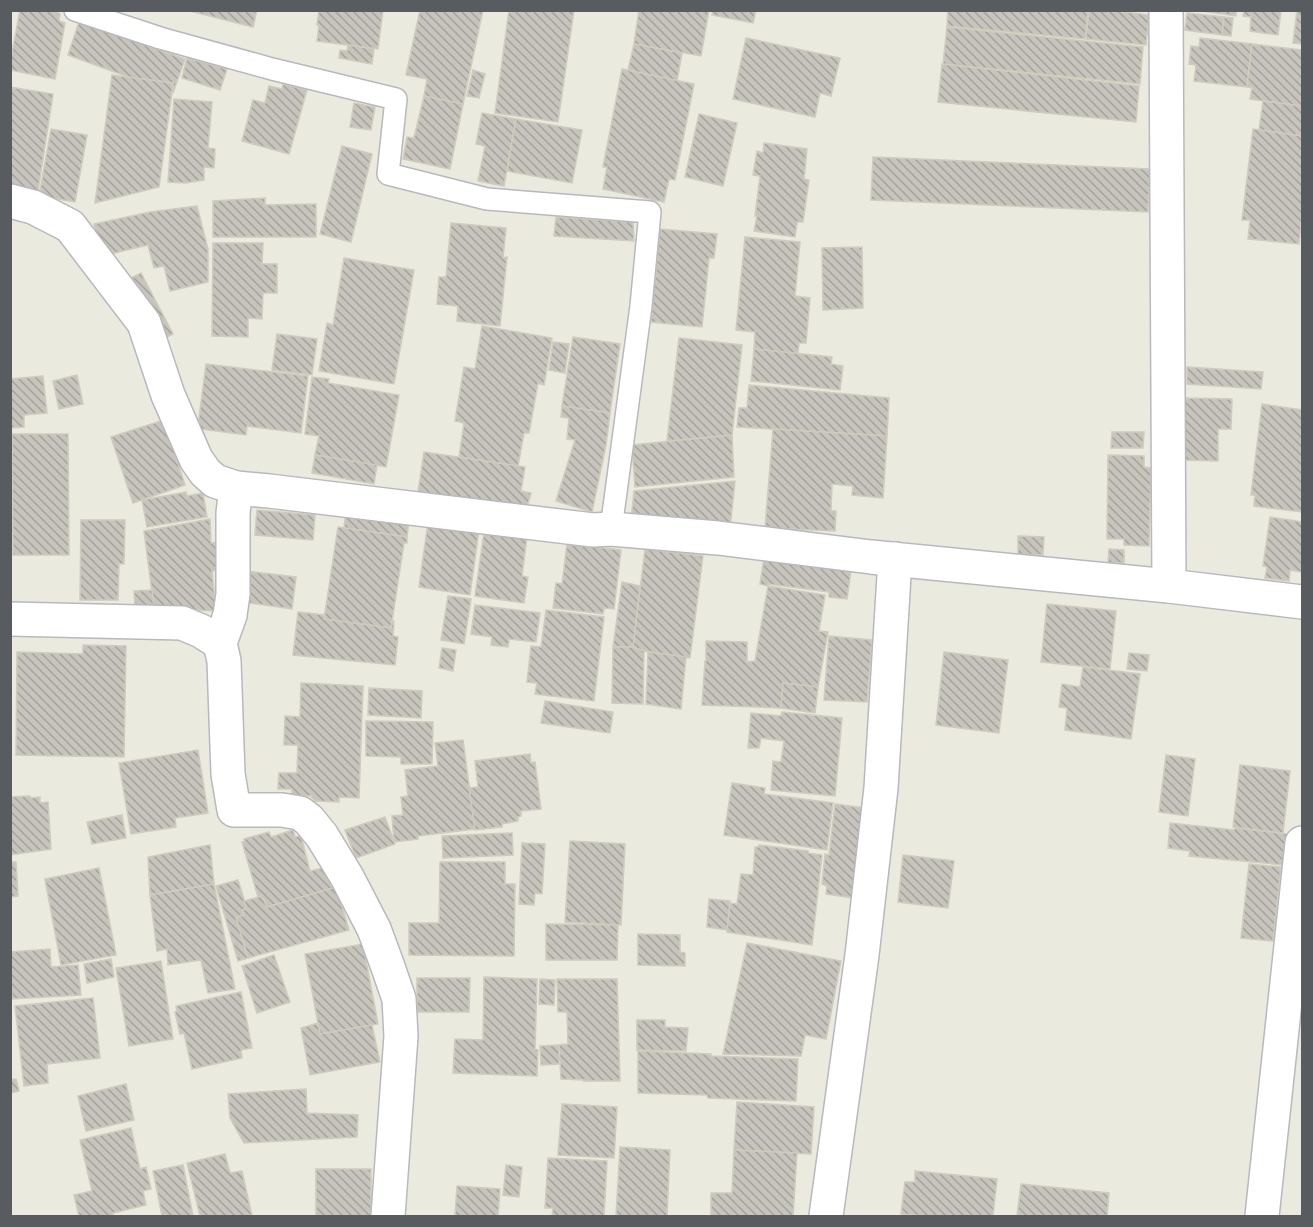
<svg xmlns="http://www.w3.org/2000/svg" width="1313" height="1227" viewBox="0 0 1313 1227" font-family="'Archivo Narrow',sans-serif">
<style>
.building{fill:url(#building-back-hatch);stroke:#d0ccbd;stroke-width:1.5}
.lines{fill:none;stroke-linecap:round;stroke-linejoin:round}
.lane-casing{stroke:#b7b9be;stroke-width:24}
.street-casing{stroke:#b7b9be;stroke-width:36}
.lane{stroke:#fff;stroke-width:21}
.street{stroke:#fff;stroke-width:33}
</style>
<defs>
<pattern id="building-back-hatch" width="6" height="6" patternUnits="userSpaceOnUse" patternTransform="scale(1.5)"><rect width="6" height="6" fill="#c6c4bc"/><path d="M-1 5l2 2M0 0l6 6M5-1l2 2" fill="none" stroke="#a4a29c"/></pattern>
</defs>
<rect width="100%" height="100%" fill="#ebeadf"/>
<g class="building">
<path d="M20 10H53L60 14 59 21 65 23 55 79 10 70V63Z"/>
<path d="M186 10H257L253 27Z"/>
<path d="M319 10H383L378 49 317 41 319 25H317Z"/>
<path d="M420 10H483L463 104 424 96 427 79 406 75Z"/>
<path d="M509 10H574L558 122 495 113Z"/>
<path d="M639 10H709L701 56 634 44Z"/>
<path d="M713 10H756L753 23 712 15Z"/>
<path d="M948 10H1088L1085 39 947 26Z"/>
<path d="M1089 10H1108L1149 15 1146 45 1086 39Z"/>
<path d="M1194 10H1236V16Z"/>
<path d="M1244 10H1281L1278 35 1250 31 1251 17 1243 16Z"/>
<path d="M1297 10H1302V44L1293 43Z"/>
<path d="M1187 13 1224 17 1222 35 1185 30Z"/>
<path d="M1224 17 1233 18 1231 36 1222 35Z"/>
<path d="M79 22 185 59 173 93V83L131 78 68 55Z"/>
<path d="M947 27 1143 47 1140 84 943 64Z"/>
<path d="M746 38 840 58 831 96 820 93 815 117 733 99Z"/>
<path d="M1200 38 1252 44 1247 87 1194 81 1196 65 1189 64 1191 46 1199 47Z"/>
<path d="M634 44 682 53 677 81 628 70Z"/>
<path d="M1252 44 1302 50V106L1250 99 1252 88 1247 87Z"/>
<path d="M348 45 374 49 372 64 339 58 340 50 347 51Z"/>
<path d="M187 58 227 69 220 90 182 78Z"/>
<path d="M942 64 1139 86 1136 122 938 102Z"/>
<path d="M622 69 694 84 675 180 669 179 664 202 603 189 607 167H603Z"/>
<path d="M473 70 485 74 479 98 467 96Z"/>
<path d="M112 75 173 83 172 92 159 187 95 203Z"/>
<path d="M283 84 307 90 289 154 242 141 253 100 265 103 269 86 282 89Z"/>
<path d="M10 87 53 94 38 191 10 186Z"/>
<path d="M424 96 463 104 450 169 403 159 407 137 414 138Z"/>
<path d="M174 99 212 102 208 148 215 149 214 168 204 167V180L185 183 168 182Z"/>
<path d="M1263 101 1302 106V136L1259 130Z"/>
<path d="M354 103 375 107 371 130 350 127Z"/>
<path d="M482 113 516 119 504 186 478 181 485 146 476 144Z"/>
<path d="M699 114 737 123 723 186 685 177Z"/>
<path d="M516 119 582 130 572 183 507 171Z"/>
<path d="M51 129 87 135 75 202 39 196Z"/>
<path d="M1253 129 1302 136V214L1299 244 1248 239 1250 220H1242Z"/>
<path d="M764 143 807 149 804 179 809 180 803 222H797L795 237 754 231 757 216H755L760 176 753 175 757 151 763 153Z"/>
<path d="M342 146 372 154 351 242 320 234Z"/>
<path d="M873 157 1150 169 1148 212 871 200Z"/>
<path d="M265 198V205L316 204V237H213V201Z"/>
<path d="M197 206 208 249V282L170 291 164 266 154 268 148 245 102 256 94 224 150 212Z"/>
<path d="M556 217 633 222 634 241 554 236Z"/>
<path d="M451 223 506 228 503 258 507 257 500 326 457 321 458 306 437 304 439 277H446Z"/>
<path d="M660 229 717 234 714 258H709L702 327 651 322Z"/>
<path d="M745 237 800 242 795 296 810 298 806 343H799L798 354 754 349 755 332 736 330Z"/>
<path d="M213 243H263L262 264H277V293H263L262 319 248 318V337L212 336Z"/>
<path d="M862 247 863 308 823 310 822 248Z"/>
<path d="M344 258 414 270 394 384 319 371 327 323 333 325Z"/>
<path d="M141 273 173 334 157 343 125 281Z"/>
<path d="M482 326 552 338 544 385 538 383 529 433H524L518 466 459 457 464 423 455 421 464 367 475 369Z"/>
<path d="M277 334 317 339 312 375 272 370Z"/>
<path d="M573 337 620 344 610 413 562 406Z"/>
<path d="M679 338 742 345 732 435 667 441Z"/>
<path d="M553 342 569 344 565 373 549 370Z"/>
<path d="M754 349 832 357 831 364 843 366 840 390 751 381Z"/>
<path d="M206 364 308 376 301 433 247 426 246 435 201 429 198 425Z"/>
<path d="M1187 367 1263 372 1261 389 1187 384Z"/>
<path d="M77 375 83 404 59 409 53 381Z"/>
<path d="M43 376 47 413 24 415V427L10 428V379Z"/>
<path d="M312 377 329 379 328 383 399 395 386 467 315 455 319 436 305 434Z"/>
<path d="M749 385 889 398 887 436 737 427 739 408H747Z"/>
<path d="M1183 398 1232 399 1231 429H1218V461L1182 460Z"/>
<path d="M1262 404 1302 410V512L1254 506 1255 495H1251Z"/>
<path d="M562 406 610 413 606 445 592 512 556 501 575 440 567 439 569 418 561 417Z"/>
<path d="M164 420 185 485 133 503 111 437Z"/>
<path d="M773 429 887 436 883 498 852 495 853 486 832 484 831 511H836L835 531 765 528Z"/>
<path d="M1112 432H1144L1143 448H1111Z"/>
<path d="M12 434H68L69 555H13Z"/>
<path d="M732 435 734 477 635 487 632 445Z"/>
<path d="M424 452 525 467 521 491 531 493 527 508 418 492Z"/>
<path d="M315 455 377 465 374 484 312 473Z"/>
<path d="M1108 455 1144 456V467L1151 468 1149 546 1124 545V539H1107Z"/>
<path d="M735 481 730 529 631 520 634 491Z"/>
<path d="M186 492 187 496 203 493 207 517 147 527 142 500Z"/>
<path d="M257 510 315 515 313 540 255 535Z"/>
<path d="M346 511 409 520 407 537 344 528Z"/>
<path d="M1270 517 1302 522V572L1290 570 1289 581 1265 578 1267 567 1263 566Z"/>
<path d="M210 519 211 543 220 542 223 570 212 571 216 610 215 611 154 608 144 531Z"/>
<path d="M81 520H125L124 564H119L118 600H80Z"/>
<path d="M428 522 479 530 470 595 419 587Z"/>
<path d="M338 527 407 537V543H404L391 628 324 619Z"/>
<path d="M484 532 527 537 522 576 528 577 524 603 475 596Z"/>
<path d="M1018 536 1044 537 1043 555 1018 554Z"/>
<path d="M567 544 621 550 614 609 604 608 603 614 553 608 556 583 562 584Z"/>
<path d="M645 549 703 556 690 658 644 651 633 647Z"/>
<path d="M1109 549 1124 550V563H1108Z"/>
<path d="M764 558 851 571 847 599 829 597V592L768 584V586L760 584Z"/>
<path d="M246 571 296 577 292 609 244 602Z"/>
<path d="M622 582 640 586 633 647H613Z"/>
<path d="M768 586 825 595 819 631 828 632 818 687 783 683 781 708 702 705 705 661H706V641L747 642V662L755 661Z"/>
<path d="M152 590 154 608 135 607 134 591Z"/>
<path d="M448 596 471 599 464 644 441 640Z"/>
<path d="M1047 604 1116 611 1110 669 1041 662Z"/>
<path d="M475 605 540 613 536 642 509 639 508 647 491 645 492 637 471 634Z"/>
<path d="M546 610 604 617 594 701 535 694 537 683 527 682 531 646 541 647Z"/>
<path d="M298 612 325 615 324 619 391 628 392 621H394L393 636 398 637 395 665 293 655Z"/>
<path d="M829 636 872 640 867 702 824 700Z"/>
<path d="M83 645 126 646 124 757 16 755 17 652 83 654Z"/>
<path d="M613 647H633L644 651 643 704 612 703Z"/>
<path d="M442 648 456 650 453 671 439 668Z"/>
<path d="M648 652 686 657 681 709 646 704Z"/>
<path d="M944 652 1008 660 999 733 936 725Z"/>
<path d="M1129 653 1149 655 1147 671 1127 669Z"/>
<path d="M1083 667 1140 674 1131 739 1065 730 1067 708 1059 707 1062 684 1080 687Z"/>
<path d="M301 683 363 686 359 798 339 797V802L315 801 311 796 292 795V789H278L279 773H297L298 745H284L285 716 300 717Z"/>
<path d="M783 683 818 687 815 713 781 708Z"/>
<path d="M369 688 422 691 421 718 368 715Z"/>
<path d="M545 701 613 712 610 733 541 723Z"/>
<path d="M782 712 842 718 835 796 771 790 773 761 781 762 784 741 761 738 759 748H748L751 713 781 716Z"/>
<path d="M366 721 433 722 432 764H401V757L366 756Z"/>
<path d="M463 740 475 829 418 836V839L394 842 392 816 403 815 401 797 408 796 405 770 438 766 435 743Z"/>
<path d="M198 750 208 813 175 818 176 827 131 834 119 763Z"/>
<path d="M530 754 531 763 535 762 541 809 521 811V816L518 817V821L502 824V827L475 830 469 788 478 787 475 761Z"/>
<path d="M1166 755 1195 759 1188 816 1159 812Z"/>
<path d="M1240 765 1290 771 1283 833 1233 827Z"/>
<path d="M732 783 765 788 764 794 833 803 827 850 724 835Z"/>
<path d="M30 796V798L40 797V803L48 802 51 849 10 855V797Z"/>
<path d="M835 804 865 808 853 898 826 894 827 886 822 884 825 854 829 855Z"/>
<path d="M122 815 126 838 92 844 87 822Z"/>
<path d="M385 817 395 844 356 858 345 830Z"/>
<path d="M1170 823 1234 830 1235 828 1287 834 1284 865 1189 856 1190 851 1168 848Z"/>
<path d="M293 830 295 837 301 836 310 871 323 868 326 869 332 889 267 907 262 896 258 897 242 842 245 841 244 839 269 832 271 837Z"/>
<path d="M512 833 513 855 443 858 442 836Z"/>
<path d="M570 841 625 844 621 925 565 922Z"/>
<path d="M522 843 545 844 542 894 535 893 534 905 519 904Z"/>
<path d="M210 845 214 884 150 895 148 857Z"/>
<path d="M759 845 808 851V853L822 855 812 945 727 932 730 903 737 904 741 874 753 875 755 847H758Z"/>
<path d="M903 855 954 861 948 908 898 902Z"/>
<path d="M10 862H16L18 896 10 897Z"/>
<path d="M440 862H505V884H515L514 956 409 955V923H439Z"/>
<path d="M1249 864 1281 867 1273 941 1241 938Z"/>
<path d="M99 868 116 955 61 965 45 879Z"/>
<path d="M238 880 247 909 242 910 244 915 236 917 248 958 238 961 216 886Z"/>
<path d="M214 884 235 989 208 993 201 960 168 965 167 949 157 951 150 895Z"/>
<path d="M336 887 349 930 248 958 236 917 244 915 242 910 247 909 244 901 262 896 267 907Z"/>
<path d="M709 899 730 901 727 930 707 927Z"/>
<path d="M546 924 618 925 617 960H546Z"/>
<path d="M638 934 680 935V952L685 953V966L638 965Z"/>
<path d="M747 943 841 961 826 1039 805 1035 801 1056 723 1054Z"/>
<path d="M363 944 378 1024 320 1034 305 954Z"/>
<path d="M50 949 51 967 78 965 81 995 12 999 10 952Z"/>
<path d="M274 955 290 1002 257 1013 242 966Z"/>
<path d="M111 959 114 977 87 983 84 964Z"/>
<path d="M161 961 173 1039 129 1046 116 968Z"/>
<path d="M484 977 537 979 535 1049 538 1050 537 1076 453 1073 455 1039 483 1040Z"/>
<path d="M417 978H470L469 1012H417Z"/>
<path d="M540 979 555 980 554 1005 539 1004Z"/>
<path d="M557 979H617L620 1081H584L585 1080 561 1079 559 1045 568 1044 567 1012H558Z"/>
<path d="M241 992 252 1048 241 1050 242 1058 192 1069 184 1033 180 1034 175 1012 177 1011 176 1006Z"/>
<path d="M93 998 100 1058 47 1064 48 1083 24 1086 15 1006Z"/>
<path d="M637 1020H665V1027L688 1028 686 1051 637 1050Z"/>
<path d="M318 1023 320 1034 372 1025 380 1062 310 1075 301 1028Z"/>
<path d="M559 1045V1064L541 1065 540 1046Z"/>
<path d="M638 1051 711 1054V1056L798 1059 796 1101 708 1098 707 1095 638 1093Z"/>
<path d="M16 1079 19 1091 10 1093V1080Z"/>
<path d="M126 1084 134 1120 86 1131 78 1096Z"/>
<path d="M306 1089 307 1113 358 1115 357 1137 244 1143 230 1118 228 1094Z"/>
<path d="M737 1102 814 1107 811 1154 734 1150Z"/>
<path d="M562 1104 617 1107 614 1158 558 1155Z"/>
<path d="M131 1128 140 1169 146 1167 151 1189 143 1191 146 1205 113 1213V1216H79L74 1195 92 1191 80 1140Z"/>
<path d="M620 1147 670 1150 667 1216H616Z"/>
<path d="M734 1150 797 1153 793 1216H711V1193H732Z"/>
<path d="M225 1154 230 1173 242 1171 252 1216H200L187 1163Z"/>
<path d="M548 1158 607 1161 604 1216H552L553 1208H545Z"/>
<path d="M183 1165 193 1216H162L153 1171Z"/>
<path d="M506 1165 522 1167 519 1197 503 1195Z"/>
<rect x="316" y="1169" width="55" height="47"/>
<path d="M915 1171 997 1179 993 1216H924L901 1214 905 1182H915Z"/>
<path d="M1021 1184 1109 1193 1107 1216H1017Z"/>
<path d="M457 1186 500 1189 498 1216H455Z"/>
</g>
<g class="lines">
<defs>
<path id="lane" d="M75 10 160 38 272 69 396 99 388 174 487 199 650 212 641 306 611 529"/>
<g id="street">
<path d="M1166 10 1169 586"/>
<path d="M10 201 33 207 70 226 144 323 168 395 196 459 205 472 215 481 236 488 269 491 593 530 611 529 718 538 871 557 1169 586 1302 602"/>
<path d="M236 488 233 513V594L230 615 220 643 224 661 228 774 234 810H282L300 813 309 820 322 836 347 877 374 929 388 967 399 999 401 1036 388 1216"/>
<path d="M10 619 182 623 201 631 220 643"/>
<path d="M826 1216 862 955 881 788 895 559"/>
<path d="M1262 1216 1302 843"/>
</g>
</defs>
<use href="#lane" class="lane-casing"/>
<use href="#street" class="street-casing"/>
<use href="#lane" class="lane"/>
<use href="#street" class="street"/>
</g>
<rect width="1313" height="1227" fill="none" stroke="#585b60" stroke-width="24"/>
</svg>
